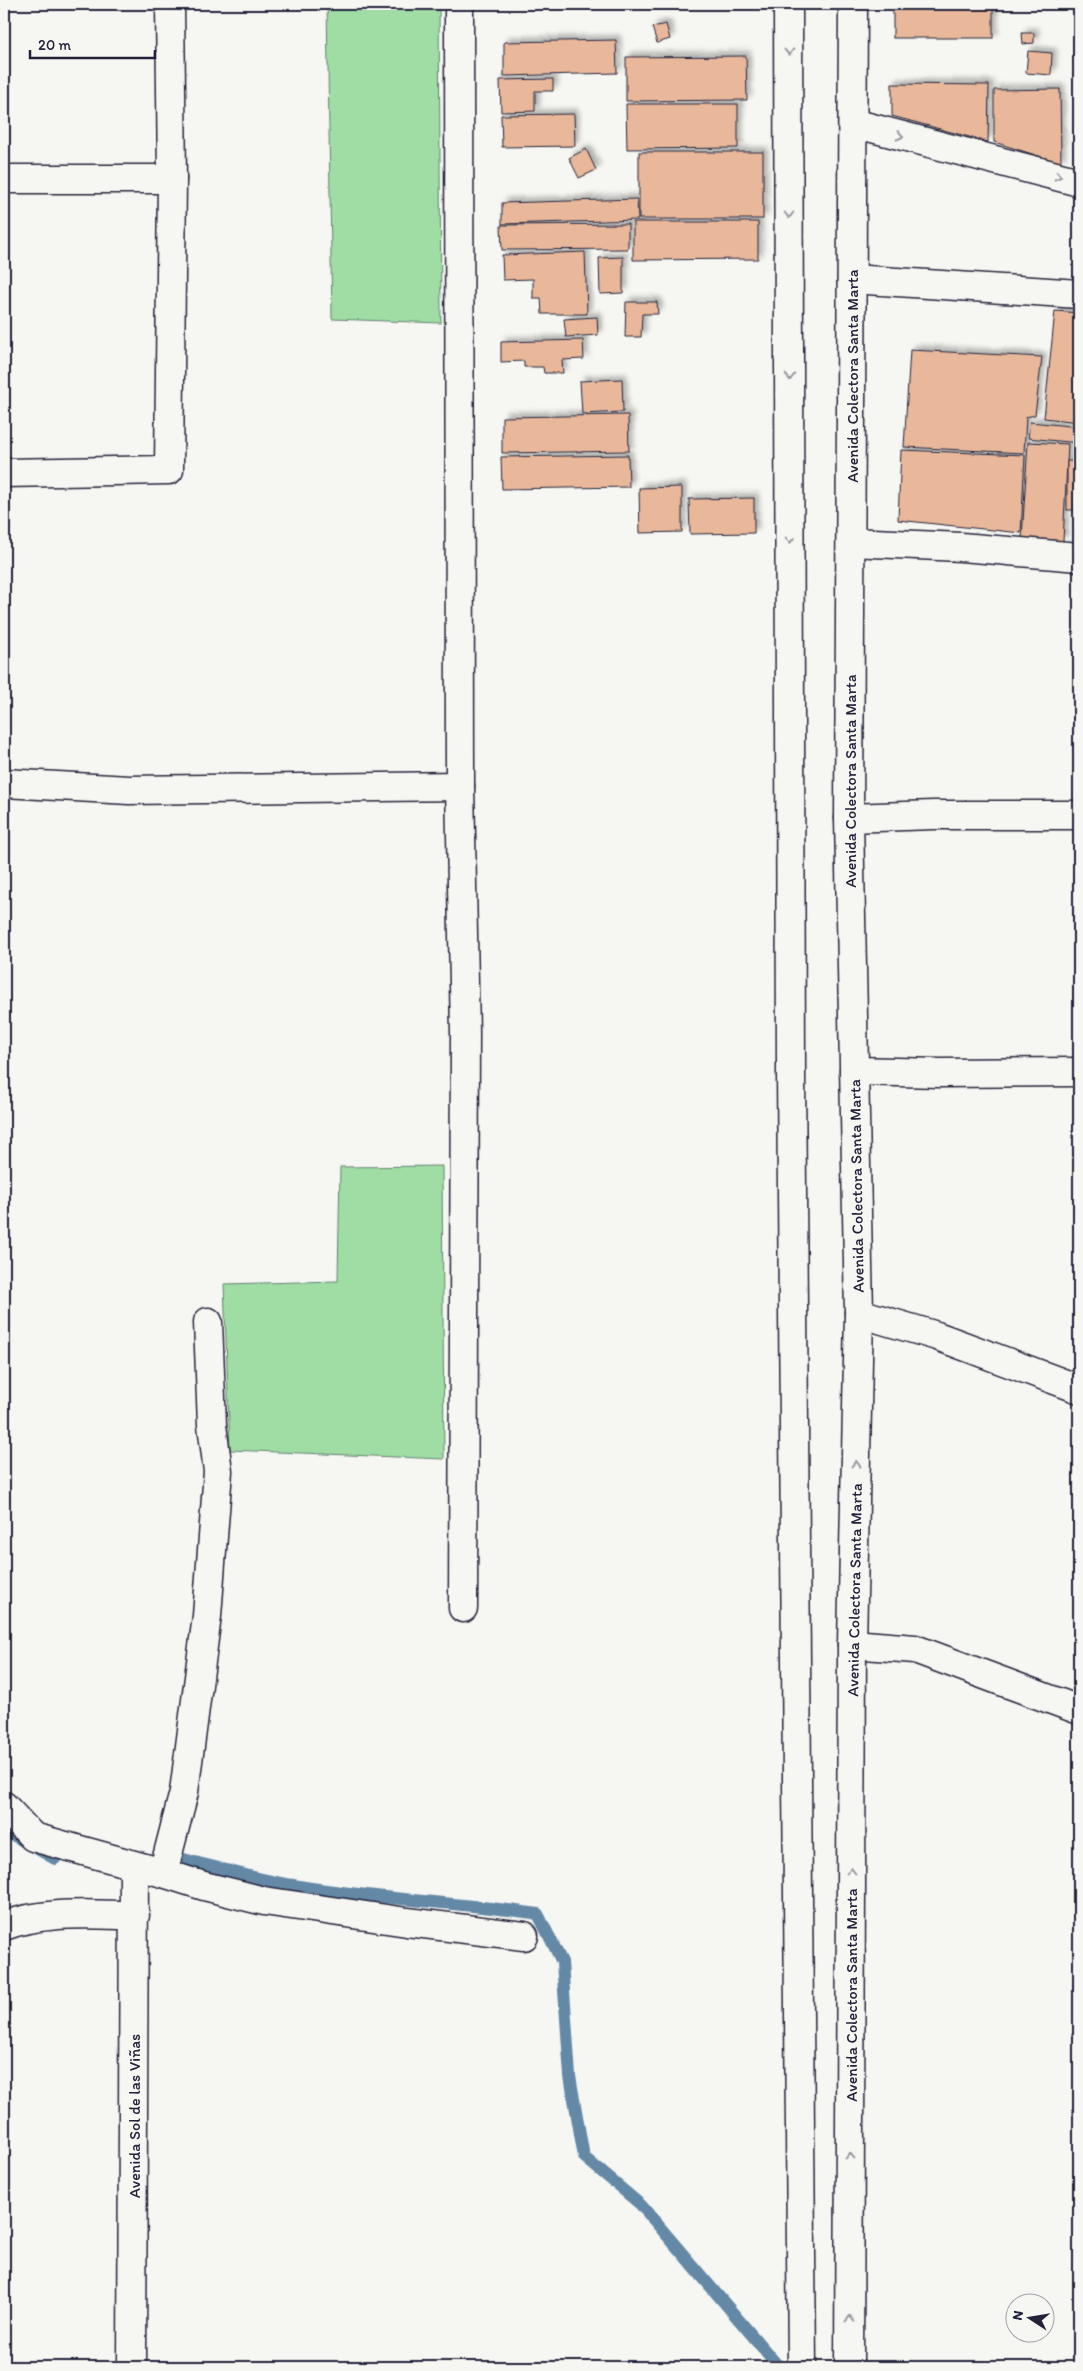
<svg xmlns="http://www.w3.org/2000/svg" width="1083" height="2371" viewBox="0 0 1083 2371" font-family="Itim,sans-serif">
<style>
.green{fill:#a0dda5;stroke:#618070}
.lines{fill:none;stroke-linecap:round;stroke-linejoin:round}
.stream{stroke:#6389a7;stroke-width:12}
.building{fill:#e9b89a;stroke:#22223b;filter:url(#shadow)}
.minor-casing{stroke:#22223b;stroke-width:31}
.tertiary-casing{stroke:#22223b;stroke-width:31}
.minor{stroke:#f6f6f2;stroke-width:28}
.tertiary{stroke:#f6f6f2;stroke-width:28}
.oneway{stroke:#9797a0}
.labels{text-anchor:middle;stroke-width:4;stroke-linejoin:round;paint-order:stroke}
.street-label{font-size:16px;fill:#22223b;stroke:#f6f6f2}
</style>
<defs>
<filter id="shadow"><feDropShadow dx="4.5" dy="-4.5" stdDeviation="2.5" flood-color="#0004"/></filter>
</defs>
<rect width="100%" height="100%" fill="#f6f6f2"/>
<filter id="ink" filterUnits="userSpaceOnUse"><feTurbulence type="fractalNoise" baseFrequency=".02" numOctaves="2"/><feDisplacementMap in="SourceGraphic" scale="10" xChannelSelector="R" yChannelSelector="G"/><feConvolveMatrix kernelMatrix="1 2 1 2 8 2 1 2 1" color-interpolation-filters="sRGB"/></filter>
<g filter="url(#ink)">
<g class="green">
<path d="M327 4H439L441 323 332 319Z"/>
<path d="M442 1166 444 1459 230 1450 224 1284 338 1281 340 1167Z"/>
</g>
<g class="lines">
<g class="stream">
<path d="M4 1830 55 1859"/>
<path d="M175 1857C214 1866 253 1879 293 1885 374 1899 456 1902 538 1914L562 1962 570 2076 584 2157 641 2205 779 2367"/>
</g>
</g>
<g class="building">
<rect x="893" y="4" width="100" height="34"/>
<path d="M666 24 670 39 657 43 652 27Z"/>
<path d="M1022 33H1034V43L1023 44Z"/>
<path d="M616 40 617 73 504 76V42Z"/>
<path d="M1028 51 1052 53 1051 75 1026 73Z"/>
<path d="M746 56 747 100 626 101V57Z"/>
<path d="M553 79V91H535V111L501 112 500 80Z"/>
<path d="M892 84 989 85 988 142 892 116Z"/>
<path d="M1060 89 1061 163 994 142V90Z"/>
<path d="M626 104H738V148L627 149Z"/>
<path d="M574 114 575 146 502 147 501 115Z"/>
<path d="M586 149 596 170 579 178 569 158Z"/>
<rect x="639" y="152" width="124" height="67"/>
<path d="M637 199 638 220 502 224V203Z"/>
<path d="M633 222H758V259L633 260Z"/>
<path d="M628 224V249L502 250 501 225Z"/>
<path d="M585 252 587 314H542L541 298H533V279L503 280 502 255Z"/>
<path d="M623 257V293L600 294 599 258Z"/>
<path d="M626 302H657L658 314H642L641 337H625Z"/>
<path d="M1055 311 1079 313V422L1044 418Z"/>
<path d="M597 317 598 335 566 337 564 319Z"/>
<path d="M583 340 584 359 562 360 563 373H544L543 367H524V361L501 362V342Z"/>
<path d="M910 350 1042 357 1035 415 1026 417 1024 453 904 447Z"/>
<path d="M622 379 623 412 582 414 580 381Z"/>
<path d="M628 415 629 451 502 453V417Z"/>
<path d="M1030 422 1079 427V443L1028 438Z"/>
<path d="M1028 442 1068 444 1063 541 1022 539Z"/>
<path d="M901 450 1025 455 1021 533 898 520Z"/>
<path d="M628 455 629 487 502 489 501 457Z"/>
<rect x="1067" y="461" width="12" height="49"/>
<path d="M682 487V532L640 533 639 488Z"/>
<path d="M754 498V533L690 534 689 499Z"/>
</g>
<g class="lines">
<defs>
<g id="minor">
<path d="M459 4 460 786 465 1033 463 1608"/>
<path d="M853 123 1079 182"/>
<path d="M4 179H172"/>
<path d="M852 279 1079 294"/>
<path d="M4 473 169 470 172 179 170 4"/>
<path d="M851 542 961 547 1079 557"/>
<path d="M4 783 129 790 460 786"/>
<path d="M849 818 933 815H1079"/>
<path d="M854 1071 940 1073 1079 1072"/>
<path d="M859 1313 937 1336 1079 1389"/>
<path d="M852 1644 915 1649 1079 1710"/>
<path d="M4 1806 33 1837 163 1873 204 1886 264 1901 407 1922 524 1936"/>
<path d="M163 1873 184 1792 207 1616 218 1471 212 1425 208 1322"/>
<path d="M4 1926C44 1910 92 1915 135 1915"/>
<path d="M132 2367 134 1866"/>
</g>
<g id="tertiary">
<path d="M788 4 791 1073 802 2367"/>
<path d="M849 2367 852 1644 859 1313 849 818 853 4"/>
</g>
</defs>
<use href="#minor" class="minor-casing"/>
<use href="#tertiary" class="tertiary-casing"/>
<use href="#minor" class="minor"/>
<use href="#tertiary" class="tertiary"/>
</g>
<defs><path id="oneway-chevron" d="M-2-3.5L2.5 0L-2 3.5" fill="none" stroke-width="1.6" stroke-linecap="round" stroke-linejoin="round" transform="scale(1.25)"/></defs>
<g class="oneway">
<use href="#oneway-chevron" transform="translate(789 52) rotate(89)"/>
<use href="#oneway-chevron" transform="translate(900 136) rotate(14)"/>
<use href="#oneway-chevron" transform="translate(1058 176) rotate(14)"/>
<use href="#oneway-chevron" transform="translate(789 215) rotate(90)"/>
<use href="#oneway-chevron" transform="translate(790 377) rotate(90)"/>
<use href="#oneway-chevron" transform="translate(790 540) rotate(90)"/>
<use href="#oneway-chevron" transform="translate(856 1464) rotate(-89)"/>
<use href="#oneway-chevron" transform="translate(851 1871) rotate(-90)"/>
<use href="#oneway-chevron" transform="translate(850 2156) rotate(-90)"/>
<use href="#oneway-chevron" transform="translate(850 2319) rotate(-89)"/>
</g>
</g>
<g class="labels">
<g class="street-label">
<text transform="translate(852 376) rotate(-90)" y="6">Avenida Colectora Santa Marta</text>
<text transform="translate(850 781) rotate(-90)" y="6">Avenida Colectora Santa Marta</text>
<text transform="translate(856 1186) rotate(-91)" y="6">Avenida Colectora Santa Marta</text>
<text transform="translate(854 1590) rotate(-89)" y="6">Avenida Colectora Santa Marta</text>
<text transform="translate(851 1995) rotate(-90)" y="6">Avenida Colectora Santa Marta</text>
<text transform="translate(134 2116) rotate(-90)" y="6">Avenida Sol de las Viñas</text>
</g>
</g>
<rect width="1083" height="2371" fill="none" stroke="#f6f6f2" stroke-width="20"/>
<rect x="10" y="10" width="1063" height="2351" fill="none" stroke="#22223b" stroke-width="2" filter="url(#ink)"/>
<g transform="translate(1030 2318) rotate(282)"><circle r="24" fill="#f6f6f2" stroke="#a1a1a9"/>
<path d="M0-4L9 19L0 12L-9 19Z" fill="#22223b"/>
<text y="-8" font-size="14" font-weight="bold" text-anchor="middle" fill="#22223b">N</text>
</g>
<path d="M30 50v8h125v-8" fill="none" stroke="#22223b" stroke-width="2.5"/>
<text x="38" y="50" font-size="15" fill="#22223b" stroke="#f6f6f2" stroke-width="4" paint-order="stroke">20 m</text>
</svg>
